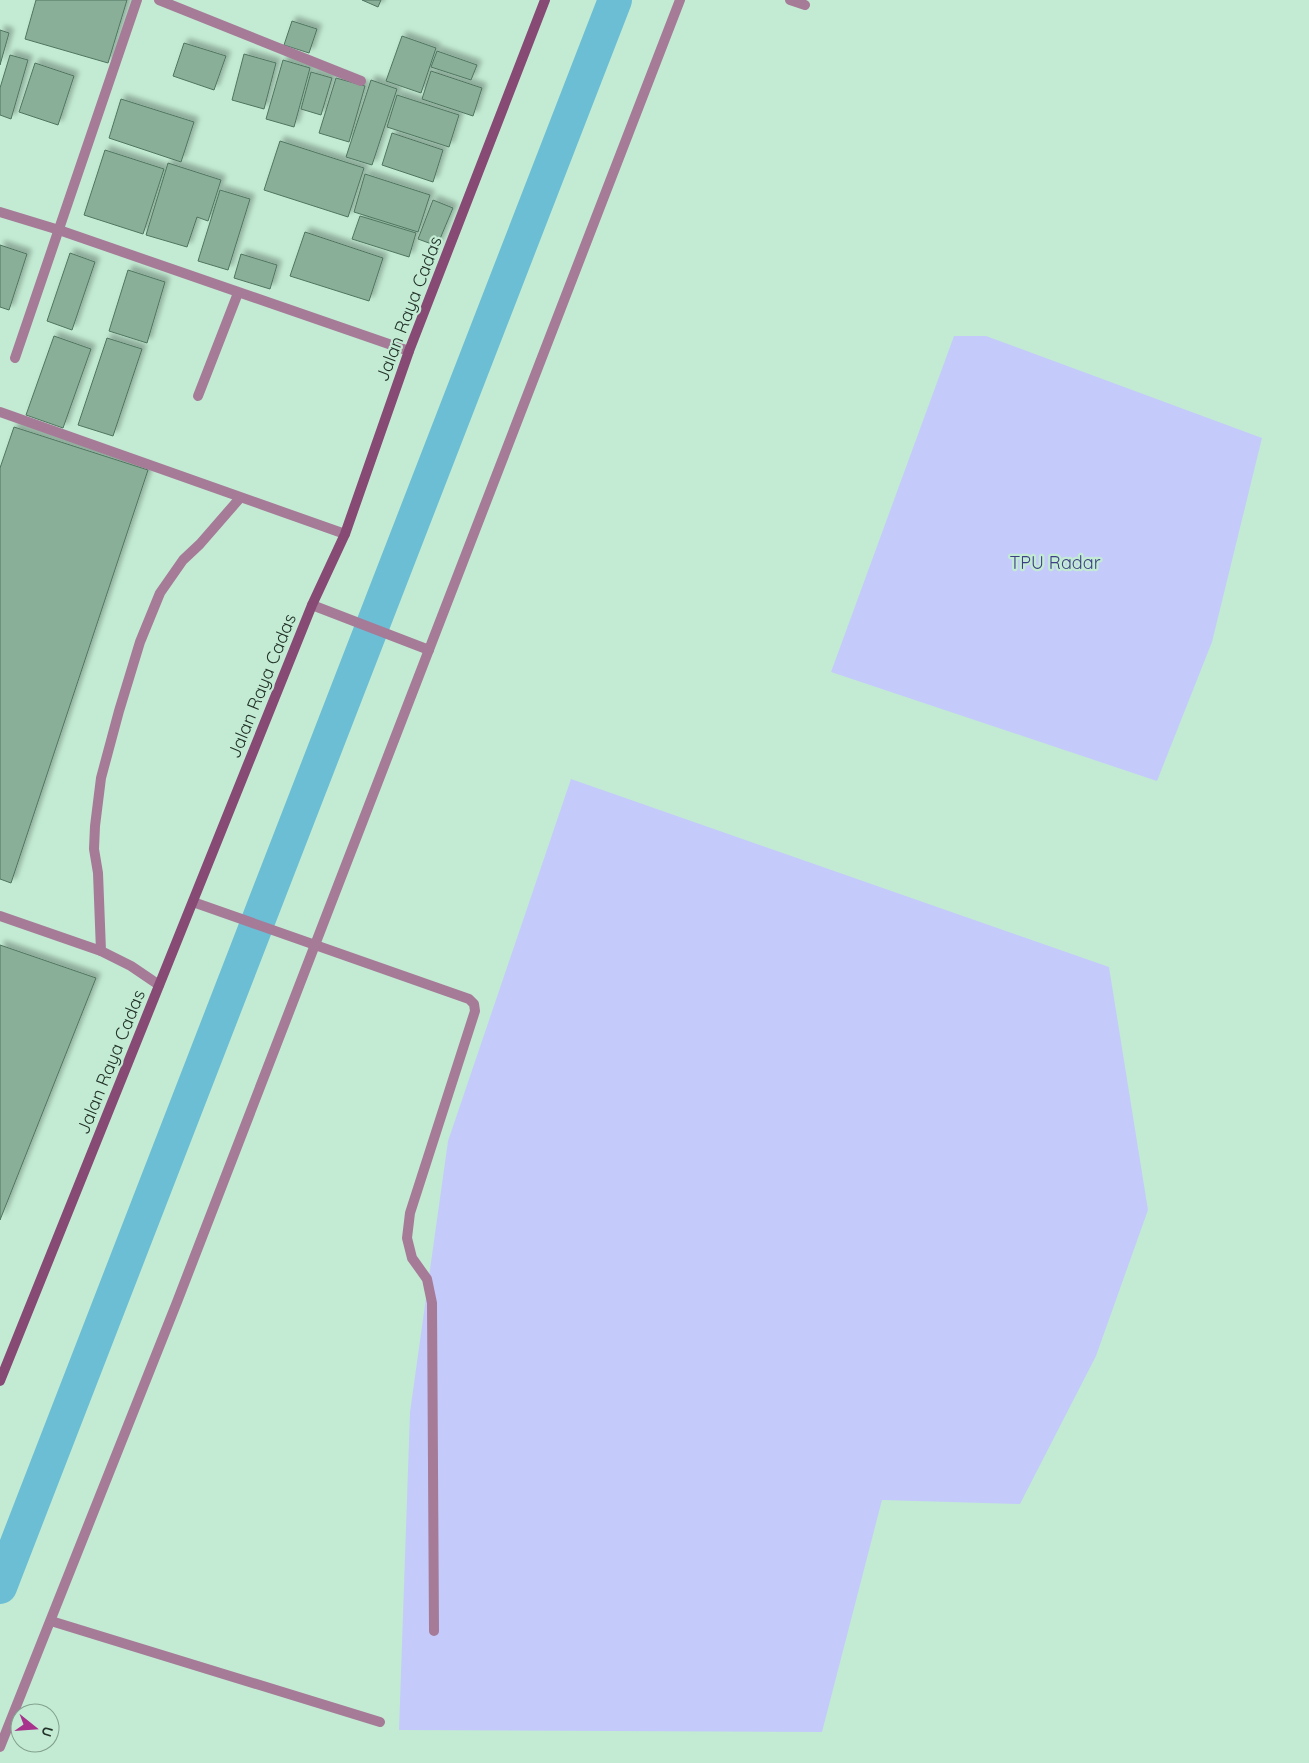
<svg xmlns="http://www.w3.org/2000/svg" width="1309" height="1763" viewBox="0 0 1309 1763" font-family="Quicksand,sans-serif">
<style>
.green{fill:#c4cbfa}
.lines{fill:none;stroke-linecap:round;stroke-linejoin:round}
.canal{stroke:#6cbed5;stroke-width:34}
.building{fill:#89af98;stroke:#507560;filter:url(#shadow)}
.lane{stroke:#a67b98;stroke-width:10}
.street{stroke:#a67b98;stroke-width:10}
.secondary{stroke:#864a75;stroke-width:10}
.labels{text-anchor:middle;stroke-width:4.5;stroke-linejoin:round;paint-order:stroke}
.street-label{font-size:18px;fill:#223229;stroke:#c3ebd3}
.park-label{font-size:18px;fill:#3c3f86;stroke:#c3ebd3}
</style>
<defs>
<filter id="shadow"><feDropShadow dx="4.5" dy="-4.5" stdDeviation="2.5" flood-color="#0004"/></filter>
</defs>
<rect width="100%" height="100%" fill="#c3ebd3"/>
<g class="green">
<path d="M954 336H986L1262 438 1212 642 1157 781 831 672Z"/>
<path d="M571 779 1109 967 1148 1210 1096 1356 1020 1504 882 1500 822 1732 399 1730 410 1412 448 1141Z"/>
</g>
<g class="lines">
<path class="canal" d="M0 1587 615 0"/>
</g>
<g class="building">
<path d="M36 0H127L108 63 25 39Z"/>
<path d="M362 0H381L378 7Z"/>
<path d="M292 21 317 29 309 53 284 45Z"/>
<path d="M0 30 9 33 0 65Z"/>
<path d="M402 36 436 48 421 93 386 81Z"/>
<path d="M184 43 226 56 214 90 173 76Z"/>
<path d="M437 51 477 65 471 80 431 67Z"/>
<path d="M244 54 276 63 264 109 232 100Z"/>
<path d="M10 55 28 60 11 119 0 115V88Z"/>
<path d="M283 60 310 68 294 127 266 119Z"/>
<path d="M35 63 74 76 58 125 19 112Z"/>
<path d="M431 71 482 88 473 116 422 99Z"/>
<path d="M311 72 332 78 321 115 301 109Z"/>
<path d="M336 78 365 86 349 142 319 133Z"/>
<path d="M371 80 397 89 372 165 346 157Z"/>
<path d="M397 95 459 115 449 147 387 127Z"/>
<path d="M121 99 194 122 181 162 109 138Z"/>
<path d="M392 133 443 150 433 182 382 165Z"/>
<path d="M280 141 364 168 348 217 264 190Z"/>
<path d="M105 150 164 169 143 234 84 215Z"/>
<path d="M168 163 221 180 208 221 197 217 187 247 146 235Z"/>
<path d="M365 174 430 195 418 232 354 212Z"/>
<path d="M220 190 250 199 228 270 198 261Z"/>
<path d="M433 200 453 208 437 246 418 239Z"/>
<path d="M360 216 416 233 409 257 352 239Z"/>
<path d="M305 232 383 258 369 301 290 276Z"/>
<path d="M0 245 27 254 9 310 0 307Z"/>
<path d="M70 253 95 262 72 330 47 321Z"/>
<path d="M241 254 277 265 270 289 234 278Z"/>
<path d="M128 270 165 282 147 343 109 331Z"/>
<path d="M54 336 91 349 63 428 26 415Z"/>
<path d="M107 338 142 349 113 436 78 425Z"/>
<path d="M14 427 148 470 11 883 0 879V468Z"/>
<path d="M0 945 96 978 0 1220Z"/>
</g>
<g class="lines">
<g class="lane">
<path d="M193 902 469 999 474 1004 475 1011 410 1213 407 1238 412 1258 427 1279 432 1303 434 1631"/>
<path d="M0 916 101 951"/>
<path d="M159 985 131 966 101 951 98 873 94 849 95 826 101 778 119 711 140 642 160 593 183 560 200 544 240 498"/>
</g>
<g class="street">
<path d="M159 0 361 81"/>
<path d="M790 0 805 5"/>
<path d="M0 212 59 230 409 351"/>
<path d="M15 358 137 0"/>
<path d="M198 396 238 293"/>
<path d="M0 412 345 534"/>
<path d="M312 605 429 650"/>
<path d="M51 1621 380 1722"/>
<path d="M0 1747 177 1302 680 0"/>
</g>
<path class="secondary" d="M0 1381 312 605 345 534 409 351 545 0"/>
</g>
<g class="labels">
<g class="street-label">
<text transform="translate(409 309) rotate(-69)" y="6">Jalan Raya Cadas</text>
<text transform="translate(262 686) rotate(-68)" y="6">Jalan Raya Cadas</text>
<text transform="translate(111 1062) rotate(-68)" y="6">Jalan Raya Cadas</text>
</g>
<g class="park-label">
<text x="1055" y="569">TPU Radar</text>
</g>
</g>
<g transform="translate(35 1728) rotate(107)"><circle r="24" fill="#c3ebd3" stroke="#83a18f"/>
<path d="M0-4L9 19L0 12L-9 19Z" fill="#a7338d"/>
<text y="-8" font-size="14" font-weight="bold" text-anchor="middle" fill="#223229">U</text>
</g>
</svg>
